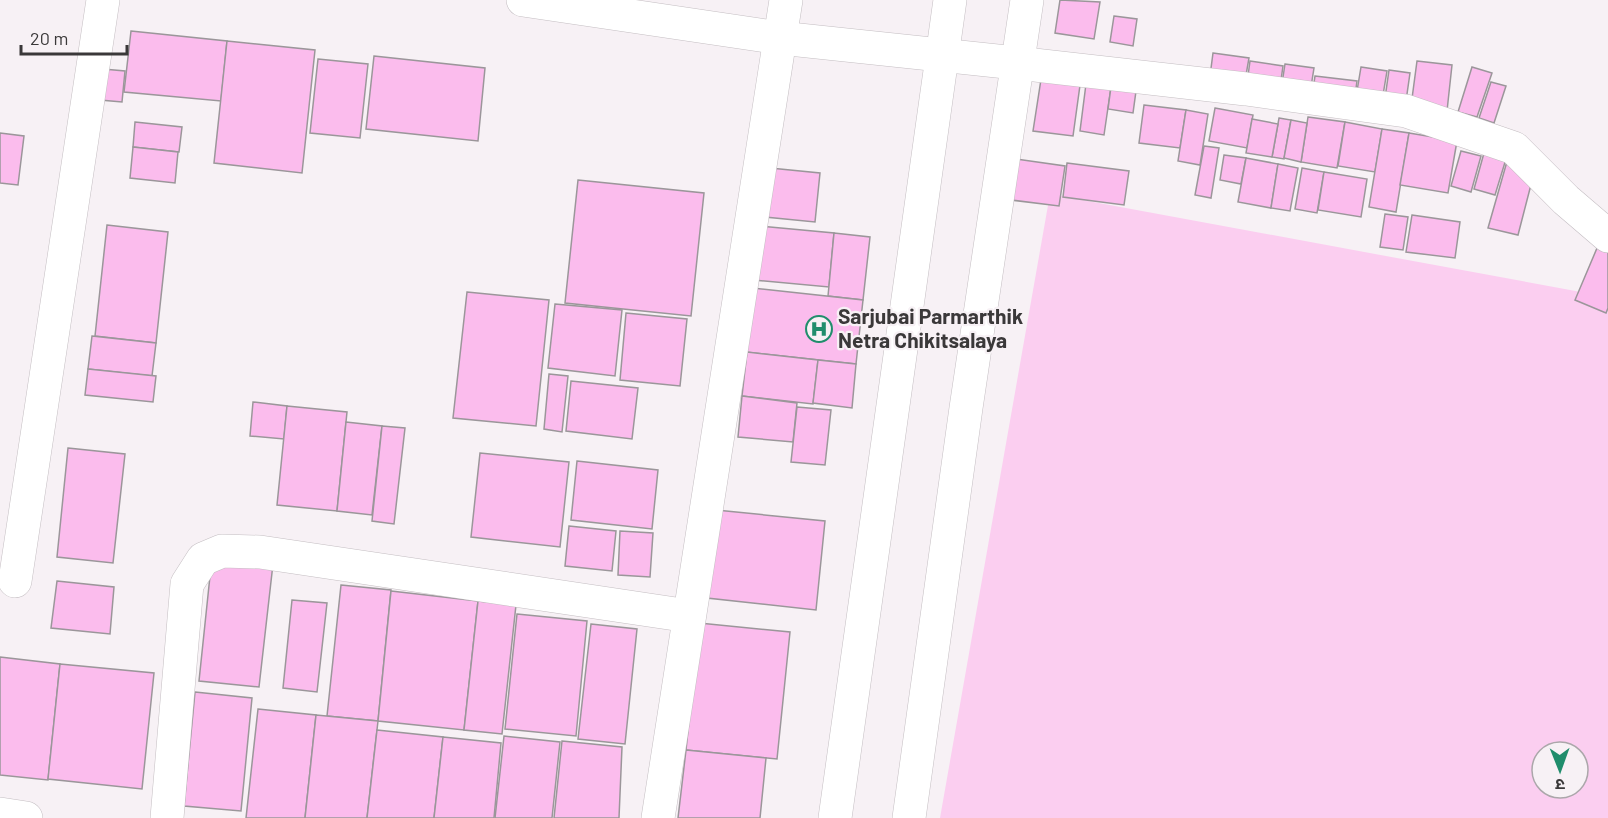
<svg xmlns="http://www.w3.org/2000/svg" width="1608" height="818" viewBox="0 0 1608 818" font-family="Barlow,'Noto Sans Devanagari',sans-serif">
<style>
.green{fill:#fbcef0;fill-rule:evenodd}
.building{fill:#fbbced;stroke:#9b969a;stroke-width:1.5}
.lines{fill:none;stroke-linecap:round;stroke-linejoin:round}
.minor-casing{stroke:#c4bec2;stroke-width:34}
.tertiary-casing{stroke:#c4bec2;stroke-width:34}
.secondary-casing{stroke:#c4bec2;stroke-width:34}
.minor{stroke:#fff;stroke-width:33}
.tertiary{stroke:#fff;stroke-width:33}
.secondary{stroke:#fff;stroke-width:33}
.labels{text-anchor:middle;stroke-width:4.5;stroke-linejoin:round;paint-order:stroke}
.poi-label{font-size:21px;font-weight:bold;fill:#3a3839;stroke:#f7f1f5;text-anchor:start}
</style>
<rect width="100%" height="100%" fill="#f7f1f5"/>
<path class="green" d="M1050 194 1608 297V818H940ZM1542 752H1578V788H1542Z"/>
<g class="building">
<path d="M1060 0 1100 2 1094 39 1055 33Z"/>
<path d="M1114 16 1137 19 1133 46 1110 42Z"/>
<path d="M131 31 227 41 221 101 124 92Z"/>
<path d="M227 41 315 50 302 173 214 163Z"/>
<path d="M1213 53 1249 58 1245 81 1210 76Z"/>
<path d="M374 56 485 68 478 141 366 129Z"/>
<path d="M318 59 368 64 360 138 310 133Z"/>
<path d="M1250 61 1283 66 1280 87 1247 83Z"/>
<path d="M1417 61 1452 65 1447 111 1411 106Z"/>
<path d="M1285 64 1314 68 1310 93 1281 90Z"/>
<path d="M1361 67 1387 71 1382 101 1356 97Z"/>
<path d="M1472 67 1492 73 1477 117 1458 112Z"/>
<path d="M103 69 125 71 122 102 100 100Z"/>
<path d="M1389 70 1410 73 1405 108 1384 105Z"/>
<path d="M1042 73 1081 78 1073 136 1033 131Z"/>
<path d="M1315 76 1357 81 1354 103 1312 97Z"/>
<path d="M1491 82 1506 86 1494 123 1479 118Z"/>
<path d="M1086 84 1111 87 1104 135 1080 131Z"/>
<path d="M1111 87 1136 91 1133 113 1108 109Z"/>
<path d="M1144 105 1186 110 1180 148 1139 143Z"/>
<path d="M1215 108 1253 115 1247 148 1209 141Z"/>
<path d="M1186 110 1208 114 1200 165 1178 161Z"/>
<path d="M1308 117 1345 122 1337 168 1301 162Z"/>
<path d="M1279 118 1291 120 1284 159 1272 157Z"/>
<path d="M1252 119 1278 124 1272 157 1246 153Z"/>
<path d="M1291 120 1307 123 1301 162 1284 158Z"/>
<path d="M135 122 182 127 179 152 133 147Z"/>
<path d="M1345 122 1382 129 1375 172 1338 166Z"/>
<path d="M1382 129 1409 133 1396 212 1369 207Z"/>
<path d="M0 133 24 136 18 185 0 183Z"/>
<path d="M1409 133 1457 141 1448 193 1400 185Z"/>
<path d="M1204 146 1219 148 1211 198 1195 195Z"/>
<path d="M133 147 178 152 175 183 130 178Z"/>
<path d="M1461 151 1481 156 1471 192 1451 186Z"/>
<path d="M1484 153 1506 159 1495 195 1474 189Z"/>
<path d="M1224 155 1246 158 1241 184 1220 180Z"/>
<path d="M1009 158 1065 166 1059 206 1003 199Z"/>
<path d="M1246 158 1278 164 1271 208 1238 202Z"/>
<path d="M1508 158 1534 173 1518 235 1488 228Z"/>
<path d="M1067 163 1129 171 1124 205 1063 197Z"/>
<path d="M1278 164 1298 168 1290 211 1271 208Z"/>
<path d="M770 168 820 173 815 222 765 217Z"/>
<path d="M1302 168 1324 172 1317 213 1295 209Z"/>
<path d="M1324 172 1367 179 1361 217 1318 210Z"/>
<path d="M578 180 704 193 691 316 565 303Z"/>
<path d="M1385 214 1408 217 1403 250 1380 247Z"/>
<path d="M1412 215 1460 222 1455 258 1406 252Z"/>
<path d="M107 225 168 232 156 343 95 336Z"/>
<path d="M759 226 834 233 829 287 753 280Z"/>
<path d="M834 233 870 237 863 300 828 296Z"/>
<path d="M1600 241 1608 244V308L1606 313 1575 300Z"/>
<path d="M752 288 863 300 856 364 745 352Z"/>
<path d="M467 292 549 300 536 426 453 418Z"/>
<path d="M555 304 622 310 615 376 548 368Z"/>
<path d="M626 313 687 319 680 386 620 380Z"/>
<path d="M92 336 156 343 152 376 88 369Z"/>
<path d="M747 352 818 360 813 404 742 396Z"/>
<path d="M818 360 856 364 852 408 813 403Z"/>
<path d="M88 369 156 376 153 402 85 395Z"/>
<path d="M549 374 568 376 562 432 544 429Z"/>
<path d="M571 381 638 388 632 439 566 431Z"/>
<path d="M742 396 797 403 793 442 738 437Z"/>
<path d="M253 402 287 406 284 439 250 436Z"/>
<path d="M287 406 347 412 337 511 277 505Z"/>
<path d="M797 407 831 410 825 465 791 462Z"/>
<path d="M346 422 382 426 372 515 337 511Z"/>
<path d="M382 426 405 428 394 524 372 521Z"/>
<path d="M68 448 125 454 113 563 57 557Z"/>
<path d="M480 453 569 462 560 547 471 537Z"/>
<path d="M577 461 658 470 652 529 571 520Z"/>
<path d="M716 510 825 521 816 610 707 598Z"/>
<path d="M569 526 616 531 612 571 565 566Z"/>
<path d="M620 531 653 533 650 577 618 575Z"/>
<path d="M212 557 273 564 259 687 199 681Z"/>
<path d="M57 581 114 587 110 634 51 628Z"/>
<path d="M341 585 391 590 378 721 327 716Z"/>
<path d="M391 591 478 601 464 730 378 721Z"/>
<path d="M292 600 327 603 317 692 283 688Z"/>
<path d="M478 601 516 605 502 734 464 730Z"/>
<path d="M517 614 587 621 576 736 505 729Z"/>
<path d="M699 623 790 632 777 759 686 750Z"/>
<path d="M591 624 637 629 625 744 578 739Z"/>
<path d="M0 657 60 664 48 780 0 775Z"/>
<path d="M60 664 154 673 142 789 48 779Z"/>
<path d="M195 692 252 698 241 811 184 806Z"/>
<path d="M258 709 316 715 305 818H246Z"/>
<path d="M316 715 378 721 367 818H305Z"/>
<path d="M377 730 443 737 434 818H367Z"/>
<path d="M504 736 560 742 552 818H495Z"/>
<path d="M443 737 501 743 494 818H434Z"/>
<path d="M562 741 622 747 619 818H554Z"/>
<path d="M686 750 766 758 760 818H678Z"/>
</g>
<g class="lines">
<defs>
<g id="minor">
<path d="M1016 63 1246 89 1406 111 1514 148 1566 200 1608 236"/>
<path d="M15 581 103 0"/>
<path d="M0 814 26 818"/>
<path d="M167 818 187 584 203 559 222 551 260 552 689 616"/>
<path d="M658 818 786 0"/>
</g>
<path id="tertiary" d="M523 0 780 38 1016 63"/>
<g id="secondary">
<path d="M835 818 950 0"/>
<path d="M909 818 966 408 1027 0"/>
</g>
</defs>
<use href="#minor" class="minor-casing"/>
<use href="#tertiary" class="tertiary-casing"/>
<use href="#secondary" class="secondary-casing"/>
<use href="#minor" class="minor"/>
<use href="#tertiary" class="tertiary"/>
<use href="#secondary" class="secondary"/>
</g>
<defs>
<symbol id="hospital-ring" viewBox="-11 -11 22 22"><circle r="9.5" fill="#f7f1f5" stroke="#208d6c" stroke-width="1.5"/><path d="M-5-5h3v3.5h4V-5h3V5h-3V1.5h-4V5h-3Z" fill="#208d6c"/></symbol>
</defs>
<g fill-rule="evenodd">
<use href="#hospital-ring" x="804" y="314" width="30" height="30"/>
</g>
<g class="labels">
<g class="poi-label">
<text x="838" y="324">Sarjubai Parmarthik<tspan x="838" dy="24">Netra Chikitsalaya</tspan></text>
</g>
</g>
<g transform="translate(1560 770) rotate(179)"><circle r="28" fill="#f7f1f5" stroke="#aba7aa" stroke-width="1.5"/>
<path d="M0-4.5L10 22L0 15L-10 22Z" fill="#208d6c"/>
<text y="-9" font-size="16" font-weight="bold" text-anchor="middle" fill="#3a3839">उ</text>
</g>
<path d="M21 45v9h106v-9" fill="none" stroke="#3a3839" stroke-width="3"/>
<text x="30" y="45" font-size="18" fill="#3a3839" stroke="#f7f1f5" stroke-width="4.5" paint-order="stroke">20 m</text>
</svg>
